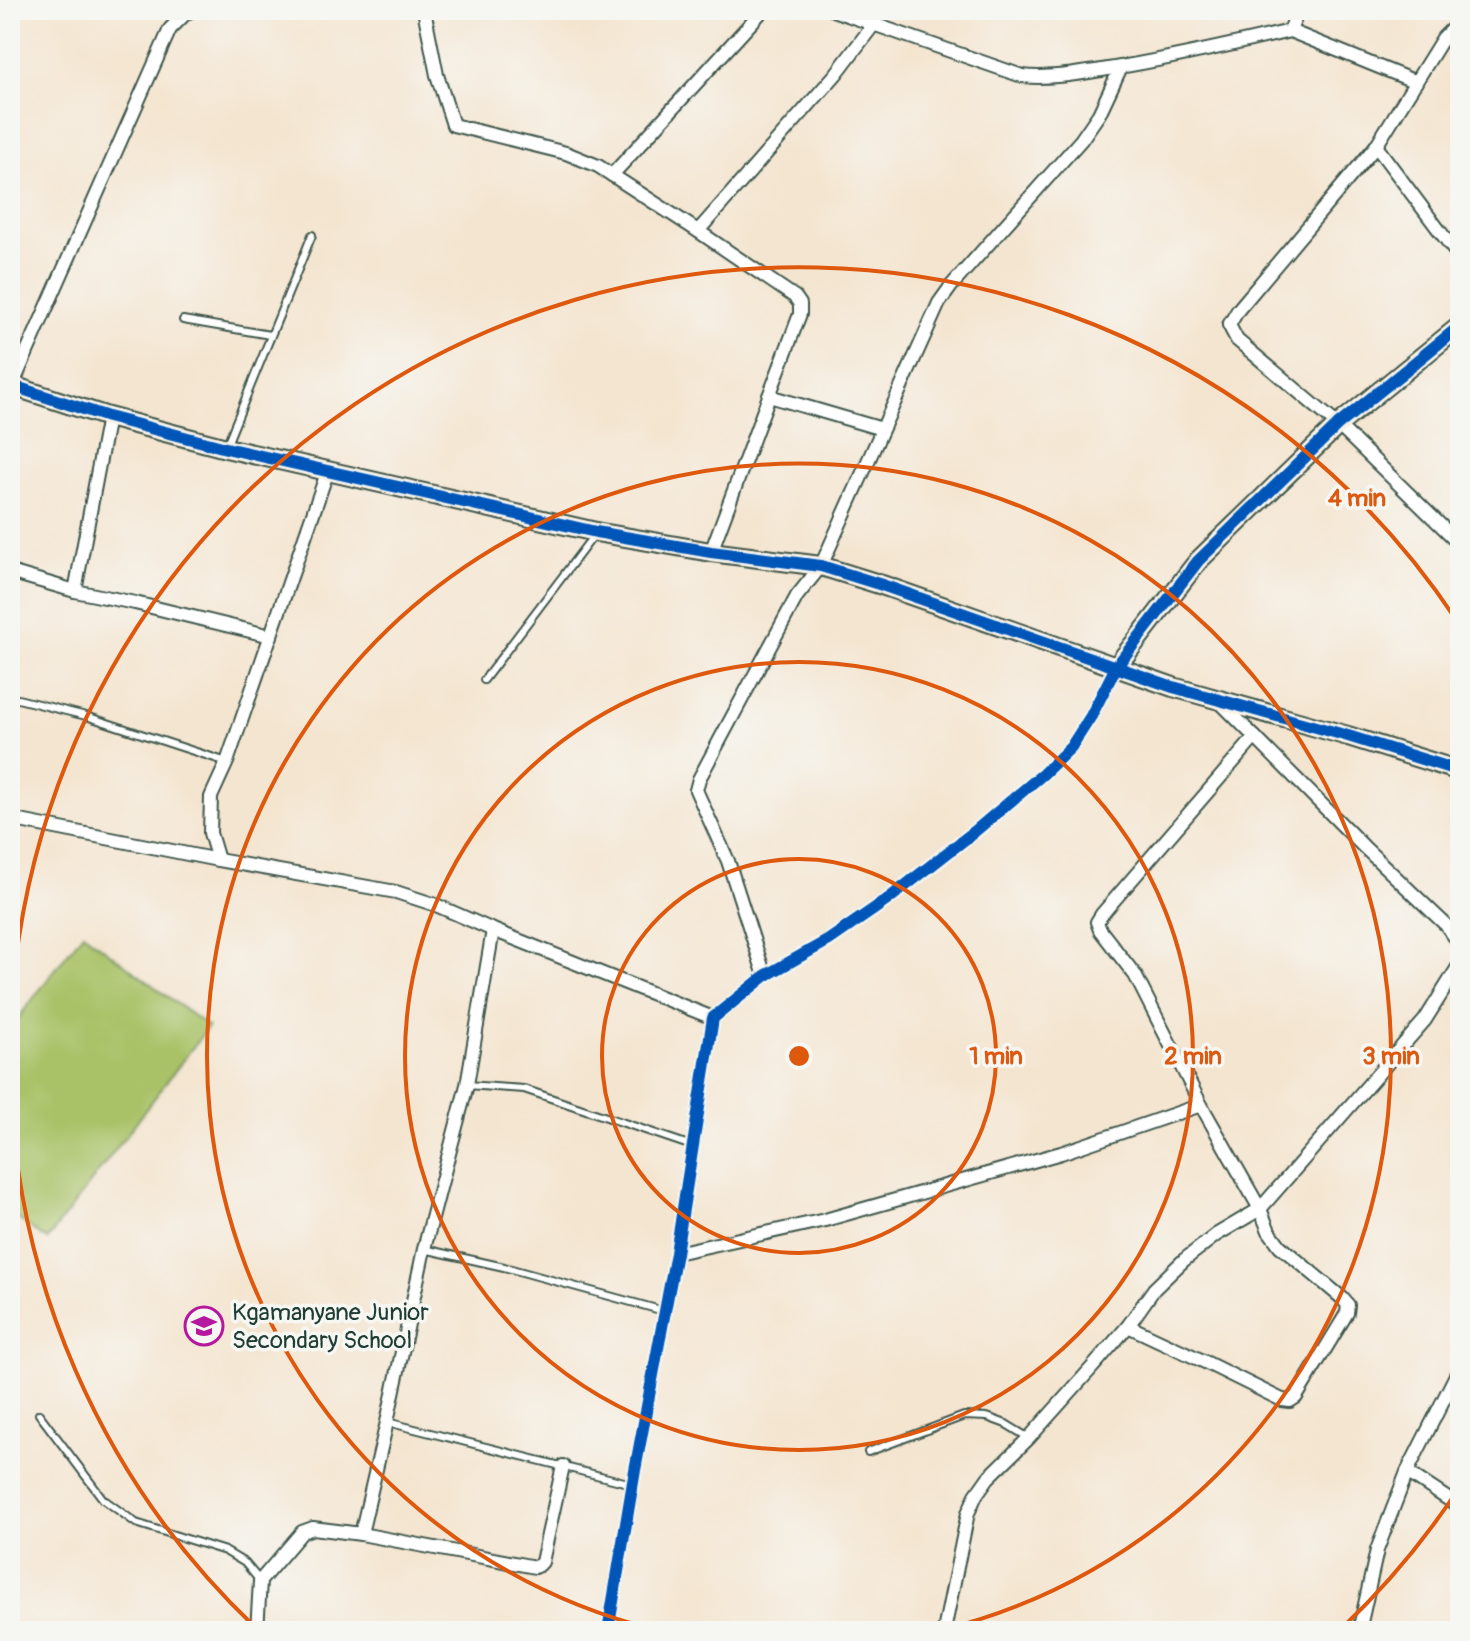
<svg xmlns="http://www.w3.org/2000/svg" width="1470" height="1641" viewBox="0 0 1470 1641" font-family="Pangolin,sans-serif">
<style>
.green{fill:#a9c267;stroke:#64804e;stroke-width:2}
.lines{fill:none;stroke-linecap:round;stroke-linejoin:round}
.lane-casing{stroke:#3f564b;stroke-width:10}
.street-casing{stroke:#3f564b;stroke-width:16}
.secondary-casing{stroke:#3f564b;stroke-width:22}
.lane{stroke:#fff;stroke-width:6}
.street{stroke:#fff;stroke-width:12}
.secondary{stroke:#ffe4c6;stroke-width:18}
.cycleway-casing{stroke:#f6f6f2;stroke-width:17}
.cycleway{stroke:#0057b8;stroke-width:12}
.ring{fill:none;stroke:#de580e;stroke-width:4}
.labels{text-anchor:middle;stroke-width:7;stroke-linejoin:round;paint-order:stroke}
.poi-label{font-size:24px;fill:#1f3d34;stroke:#f6f6f2;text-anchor:start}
.centre{fill:#de580e;stroke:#f6f6f2;stroke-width:4}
.ring-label{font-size:24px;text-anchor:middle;font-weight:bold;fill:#de580e;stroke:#f6f6f2;stroke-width:7;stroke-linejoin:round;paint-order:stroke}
</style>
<rect width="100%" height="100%" fill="#f6f6f2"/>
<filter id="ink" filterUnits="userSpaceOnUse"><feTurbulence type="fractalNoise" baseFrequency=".0125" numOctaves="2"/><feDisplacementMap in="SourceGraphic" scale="16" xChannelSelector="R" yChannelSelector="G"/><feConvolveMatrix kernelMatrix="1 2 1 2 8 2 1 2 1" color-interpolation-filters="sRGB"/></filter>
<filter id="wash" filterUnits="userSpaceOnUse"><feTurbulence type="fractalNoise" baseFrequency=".006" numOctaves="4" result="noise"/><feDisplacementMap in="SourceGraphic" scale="32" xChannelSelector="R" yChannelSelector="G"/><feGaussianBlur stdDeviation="1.8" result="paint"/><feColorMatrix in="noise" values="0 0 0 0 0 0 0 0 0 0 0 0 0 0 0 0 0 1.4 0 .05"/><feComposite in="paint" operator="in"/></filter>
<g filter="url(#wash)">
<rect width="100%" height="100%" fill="#f4e5d0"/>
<path class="green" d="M83 933 208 1027 47 1240 10 1213V1029Z"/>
</g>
<g filter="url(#ink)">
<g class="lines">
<defs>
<g id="lane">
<path d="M183 320 270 335"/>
<path d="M227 444 312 235"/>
<path d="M484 680 594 535"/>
<path d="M10 697 86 716 227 762"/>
<path d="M467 1085 524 1089 692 1146"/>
<path d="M424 1249 504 1267 664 1311"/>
<path d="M39 1414 103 1499 136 1523 225 1551 245 1563 260 1581"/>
<path d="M387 1422 632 1484"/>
<path d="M868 1452 964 1416 987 1417 1006 1424 1029 1438"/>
</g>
<g id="street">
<path d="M424 10 437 75 453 125 566 153 598 166 698 231 795 297 800 304V314L769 396"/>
<path d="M833 10 1022 76C1049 79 1075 74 1102 70 1165 60 1227 46 1290 31L1298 10"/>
<path d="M1460 26H1455L1443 38 1376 146 1238 310 1229 325 1237 340 1338 425 1460 544"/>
<path d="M1290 31 1416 82"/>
<path d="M1376 146 1460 258"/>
<path d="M612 175 763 10"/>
<path d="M698 231 836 74 874 24"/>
<path d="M12 386 170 29 186 13 192 10"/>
<path d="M711 552 769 396 882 429"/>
<path d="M10 572 75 591 135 603 271 636"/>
<path d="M75 591 108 417"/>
<path d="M1220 702 1364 847 1446 925 1460 944"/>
<path d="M10 819 218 860 396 892 436 905 493 930 713 1018"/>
<path d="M218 860 210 833 211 797 227 762 328 470"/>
<path d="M765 976 728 861 696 790 699 779 797 596 821 566 939 303 952 285 1081 140 1099 114 1121 67"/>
<path d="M676 1253 825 1220 1061 1153 1201 1105"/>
<path d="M1128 1326 1203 1361 1282 1400 1290 1401 1296 1397 1347 1313 1348 1305 1342 1298 1280 1246 1269 1231 1260 1209 1201 1105 1135 975 1100 930 1097 922 1102 914 1255 737"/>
<path d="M1460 1367 1407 1472 1460 1507"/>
<path d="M361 1534 535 1567 539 1565 542 1562 563 1466"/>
<path d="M257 1631 260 1581 302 1532 313 1528 361 1534 387 1422 424 1249 467 1085 493 930"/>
<path d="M608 1631 635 1470 676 1253 713 1018 765 976 829 940 887 900 974 832 1043 774 1071 747 1091 716 1116 667"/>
<path d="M944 1631 968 1513 976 1495 988 1478 1029 1438 1097 1362 1128 1326 1154 1289 1184 1260 1216 1235 1260 1209 1425 1020 1460 964"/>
<path d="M1360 1631V1627L1377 1550 1407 1472"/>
</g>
<g id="secondary">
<path d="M10 385 108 417 226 448 596 532 711 552 821 566 882 585 1173 687 1348 736 1460 771"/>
<path d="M1116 667 1198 561 1338 425 1460 326"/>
</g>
</defs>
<use href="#lane" class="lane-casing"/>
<use href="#street" class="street-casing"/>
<use href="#secondary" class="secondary-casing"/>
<use href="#lane" class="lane"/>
<use href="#street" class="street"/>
<use href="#secondary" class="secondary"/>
<defs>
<g id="cycleway">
<path d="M10 385 108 417 226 448 596 532 711 552 821 566 882 585 1173 687 1348 736 1460 771"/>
<path d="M608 1631 635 1470 676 1253 713 1018 765 976 829 940 887 900 974 832 1043 774 1071 747 1091 716 1116 667 1198 561 1338 425 1460 326"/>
</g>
</defs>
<use href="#cycleway" class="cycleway-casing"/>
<use href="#cycleway" class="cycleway"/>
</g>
</g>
<g class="ring">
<circle cx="799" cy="1056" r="197"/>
<circle cx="799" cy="1056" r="394"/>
<path d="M656 1630A592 592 0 1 1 942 1630"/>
<path d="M1457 1491A789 789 0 0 1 1342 1628M256 1628A789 789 0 0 1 10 1063M10 1049A789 789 0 0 1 1457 621"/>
</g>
<defs>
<symbol id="school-ring" viewBox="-11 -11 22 22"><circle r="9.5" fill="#f6f6f2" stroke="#b5179e" stroke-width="1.5"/><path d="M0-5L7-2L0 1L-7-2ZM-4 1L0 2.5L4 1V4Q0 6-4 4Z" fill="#b5179e"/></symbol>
</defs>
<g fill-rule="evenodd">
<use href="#school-ring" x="182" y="1304" width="44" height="44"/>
</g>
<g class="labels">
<g class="poi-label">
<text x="232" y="1320">Kgamanyane Junior<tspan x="232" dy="28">Secondary School</tspan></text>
</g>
</g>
<circle cx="799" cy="1056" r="12" class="centre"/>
<g class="ring-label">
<text x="1357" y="506">4 min</text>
<text x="996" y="1064">1 min</text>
<text x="1193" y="1064">2 min</text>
<text x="1391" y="1064">3 min</text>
</g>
<rect width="1470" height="1641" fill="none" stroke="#f6f6f2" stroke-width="40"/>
</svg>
